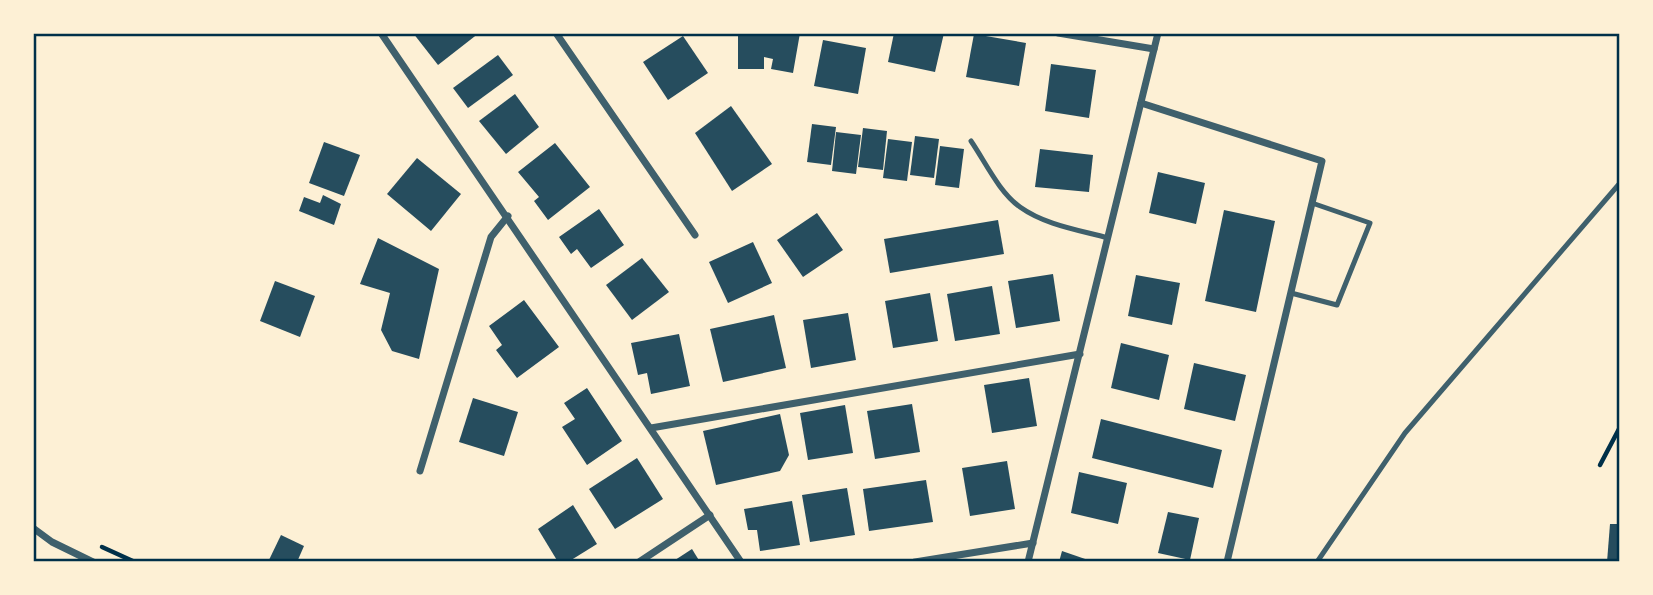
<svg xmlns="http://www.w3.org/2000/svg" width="1653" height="595" viewBox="0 0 1653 595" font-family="'Work Sans',sans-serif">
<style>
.building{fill:#264d5e}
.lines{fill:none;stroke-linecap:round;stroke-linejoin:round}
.path{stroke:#003049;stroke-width:4.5}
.service{stroke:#3f606c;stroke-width:5}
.minor{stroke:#3f606c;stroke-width:7}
.neatline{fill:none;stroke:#003049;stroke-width:2.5}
</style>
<rect width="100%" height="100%" fill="#fdf0d5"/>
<g class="building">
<path d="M413 33H479L438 65Z"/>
<path d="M738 33H800L793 73 771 69 773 59 764 57V69H738Z"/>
<path d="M894 33H944L935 72 888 62Z"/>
<path d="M974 34 1026 43 1019 86 966 77Z"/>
<path d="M683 36 708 73 668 100 643 62Z"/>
<path d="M823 40 866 48 858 94 814 86Z"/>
<path d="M498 55 513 75 468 108 453 88Z"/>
<path d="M1051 64 1096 70 1089 118 1045 111Z"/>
<path d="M515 94 539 127 506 154 479 121Z"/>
<path d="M731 106 772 164 732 191 695 133Z"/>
<path d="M812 124 836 127 831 165 807 162Z"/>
<path d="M863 128 887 131 883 170 858 167Z"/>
<path d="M836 132 861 135 856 174 832 171Z"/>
<path d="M915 136 939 139 934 178 910 175Z"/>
<path d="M888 139 912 142 907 181 883 178Z"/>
<path d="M324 142 360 155 344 196 309 183Z"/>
<path d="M555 143 590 187 548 220 534 201 539 197 518 172Z"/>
<path d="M940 146 964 149 959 188 935 185Z"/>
<path d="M1040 149 1093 155 1089 192 1035 187Z"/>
<path d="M417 158 461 194 431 231 387 194Z"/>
<path d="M1158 172 1205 183 1196 224 1149 213Z"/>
<path d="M323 195 341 204 334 225 299 211 304 197 320 203Z"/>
<path d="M599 209 624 245 591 268 577 249 571 254 559 237Z"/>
<path d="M1224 210 1275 221 1256 312 1205 301Z"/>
<path d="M817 213 843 250 803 277 777 240Z"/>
<path d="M998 220 1004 254 890 273 884 239Z"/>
<path d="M378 238 439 269 419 359 392 351 381 330 390 293 360 284Z"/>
<path d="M753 242 772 283 728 303 709 262Z"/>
<path d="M642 258 669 292 632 320 606 285Z"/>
<path d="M1053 274 1060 321 1016 328 1008 281Z"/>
<path d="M1136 275 1180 283 1172 325 1128 316Z"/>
<path d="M275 281 315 296 300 337 260 321Z"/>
<path d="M992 286 1000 334 955 341 947 294Z"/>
<path d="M930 293 938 341 893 348 885 301Z"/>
<path d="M524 300 559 347 517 378 496 350 502 345 489 326Z"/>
<path d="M848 313 856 360 811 368 803 320Z"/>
<path d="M774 315 786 368 723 382 710 329Z"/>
<path d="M679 334 690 386 651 394 647 373 638 375 631 343Z"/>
<path d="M1121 343 1169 355 1159 400 1111 388Z"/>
<path d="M1194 363 1246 375 1235 421 1184 409Z"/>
<path d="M1029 378 1037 426 992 433 984 385Z"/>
<path d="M587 388 622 441 587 465 562 427 575 419 564 403Z"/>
<path d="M473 398 518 412 504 456 459 442Z"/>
<path d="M912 404 920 452 875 459 867 411Z"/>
<path d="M845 405 853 453 808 460 800 413Z"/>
<path d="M780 414 789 455 780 471 716 485 703 431Z"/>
<path d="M1101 419 1222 450 1213 488 1092 458Z"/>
<path d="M637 458 663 499 615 529 589 489Z"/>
<path d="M1007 461 1015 509 970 516 962 468Z"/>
<path d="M1079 472 1127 483 1118 524 1071 513Z"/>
<path d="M926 480 933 522 869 531 863 489Z"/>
<path d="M847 488 855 535 810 542 802 495Z"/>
<path d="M792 501 800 545 760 551 757 530H748L744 509Z"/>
<path d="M573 505 597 544 568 562H558L538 529Z"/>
<path d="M1168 512 1199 518 1190 560 1158 553Z"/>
<path d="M1610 524H1620V562H1607Z"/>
<path d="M281 535 304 546 297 562H268Z"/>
<path d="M692 549 700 562H672Z"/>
<path d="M1062 551 1091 561V562H1059Z"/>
</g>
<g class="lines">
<g class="path">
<path d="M1600 465 1620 427"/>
<path d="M102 547 135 562"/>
</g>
<g class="service">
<path d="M971 141C986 163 999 192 1020 207 1045 225 1079 230 1108 238"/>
<path d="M1291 293 1337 305 1370 223 1312 203"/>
<path d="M1317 562 1405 433 1620 183"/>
</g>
<g class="minor">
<path d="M381 33 741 562"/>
<path d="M556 33 695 235"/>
<path d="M1058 33 1154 49"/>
<path d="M1141 103 1322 161 1227 562"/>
<path d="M651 428 1080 354"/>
<path d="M420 471 491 237 508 216"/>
<path d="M33 528 52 542 93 562"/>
<path d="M639 562 710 515"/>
<path d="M915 562 1033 543"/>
<path d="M1028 562 1158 33"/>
</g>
</g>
<rect width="1653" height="595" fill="none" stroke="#fdf0d5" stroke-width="70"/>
<rect x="35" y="35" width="1583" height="525" class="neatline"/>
</svg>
